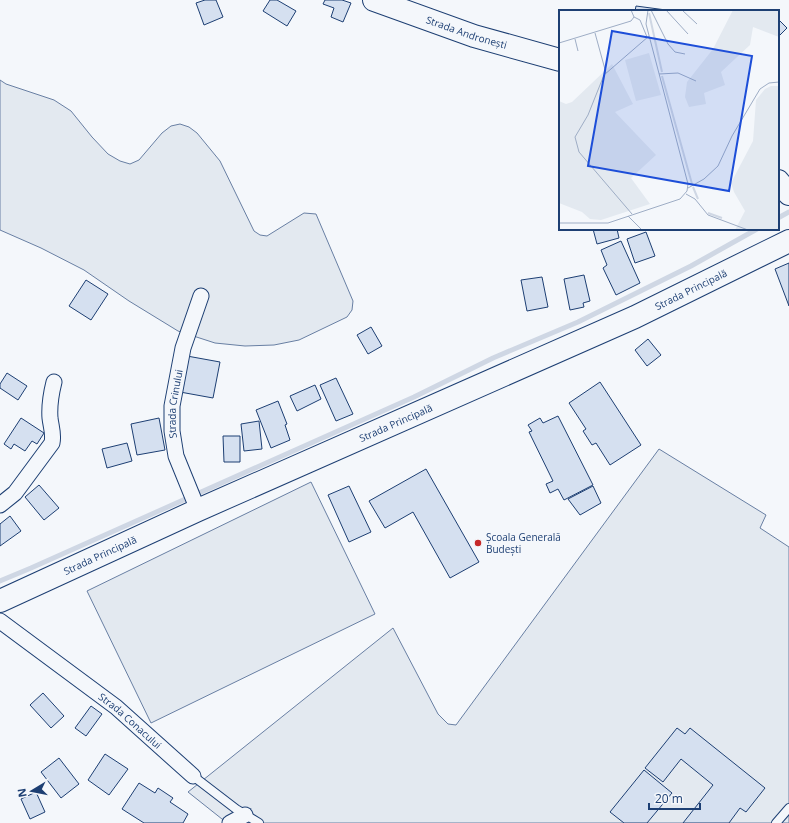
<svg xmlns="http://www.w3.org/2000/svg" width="789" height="823" viewBox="0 0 789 823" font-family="'Open Sans',sans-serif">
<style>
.green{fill:#e3e9f0;stroke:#687fa3}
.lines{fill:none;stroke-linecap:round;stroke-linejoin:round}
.stream{stroke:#cfd7e4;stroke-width:5}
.building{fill:#d5e0f0;stroke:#1d3f73}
.lane-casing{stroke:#1d3f73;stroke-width:10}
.street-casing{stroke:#1d3f73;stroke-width:17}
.secondary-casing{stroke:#1d3f73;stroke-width:24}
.lane{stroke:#f4f7fb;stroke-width:8}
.street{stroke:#f4f7fb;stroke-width:15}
.secondary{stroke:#f4f7fb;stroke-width:22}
.poi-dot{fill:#c62828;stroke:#f4f7fb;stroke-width:1.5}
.labels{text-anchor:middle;stroke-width:3;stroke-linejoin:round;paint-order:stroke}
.street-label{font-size:10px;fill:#1d3f73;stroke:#f4f7fb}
.poi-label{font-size:10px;fill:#1d3f73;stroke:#f4f7fb;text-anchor:start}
.inset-river{fill:none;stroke:#cfd7e4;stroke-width:2}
.inset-road{fill:none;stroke:#9eadc5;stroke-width:1}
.view{fill:#1d4ed8;fill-opacity:0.15;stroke:#1d4ed8;stroke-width:2}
.inset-edge{fill:none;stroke:#1d3f73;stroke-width:2}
</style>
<rect width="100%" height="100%" fill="#f4f7fb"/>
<g class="green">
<path d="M0 80 6 84 54 100 71 111 92 137 108 154 120 161 130 164 139 160 162 133 171 126 180 124 189 127 197 133 220 161 254 231 260 235 267 236 304 213 316 214 353 301 352 310 347 317 299 340 274 345 245 346 215 343 178 331 129 301 84 270 41 248 0 230Z"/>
<path d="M659 449 766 515 760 528 789 547V823H227L188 792 393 628 438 714 448 724 456 725Z"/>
<path d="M311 482 375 614 151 723 87 591Z"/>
</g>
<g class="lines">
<g class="stream">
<path d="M778 218 789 212"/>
<path d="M0 581 31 568 414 397 493 358 578 322 691 266 757 229"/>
</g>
</g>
<g class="building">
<path d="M205 0H216L223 17 204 25 196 3Z"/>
<path d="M270 0H277L296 11 287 26 263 11Z"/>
<path d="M325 0H342L351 3 343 22 331 17 334 8 323 4Z"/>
<path d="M636 6 666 10V11H635Z"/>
<path d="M778 19 787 28 778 37Z"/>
<path d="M593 229H617L619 238 597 244Z"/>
<path d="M646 232 655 256 635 263 627 239Z"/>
<path d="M621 241 640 283 616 295 603 268 607 265 601 250Z"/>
<path d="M789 263V306L775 269Z"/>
<path d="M584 275 590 301 583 303 584 307 570 310 564 279Z"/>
<path d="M542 277 548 307 527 311 521 280Z"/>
<path d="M86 280 108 294 91 320 69 306Z"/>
<path d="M371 327 382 346 368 354 357 335Z"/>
<path d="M648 339 661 355 647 366 635 350Z"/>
<path d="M187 356 220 362 213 398 180 392Z"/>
<path d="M7 373 27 386 18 400 0 388V384Z"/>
<path d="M336 378 353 414 336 421 320 385Z"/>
<path d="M600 382 641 445 610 465 596 443 592 445 583 431 586 429 569 403Z"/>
<path d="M315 385 321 399 297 411 290 396Z"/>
<path d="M278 401 287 424 285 425 290 440 271 448 256 410Z"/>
<path d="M558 416 593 485 564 500 558 489 550 493 546 484 553 481 529 432 532 431 528 425 540 418 543 423Z"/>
<path d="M21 418 44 433 37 444 32 441 25 451 14 444 11 449 4 444Z"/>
<path d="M159 418 165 450 137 455 131 424Z"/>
<path d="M259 421 262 449 244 451 241 424Z"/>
<path d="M223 436H240V462H224Z"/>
<path d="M127 443 132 461 107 468 102 449Z"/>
<path d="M426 469 479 562 450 578 413 512 385 528 369 501Z"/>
<path d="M39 485 59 508 44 520 25 497Z"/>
<path d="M349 486 371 532 349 542 328 495Z"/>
<path d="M593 486 601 503 580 515 568 499Z"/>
<path d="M10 516 21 531 0 546V524Z"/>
<path d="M43 693 64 716 51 728 30 705Z"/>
<path d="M91 706 102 714 86 736 75 728Z"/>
<path d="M677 728 685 734 690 728 765 788 746 812 740 808 729 823H683L713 785 681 759 663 782 645 768Z"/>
<path d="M105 754 128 769 109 795 88 780Z"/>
<path d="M59 758 79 784 61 798 41 772Z"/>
<path d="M644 770 672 793 647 823H624L610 812Z"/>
<path d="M139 783 155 793 158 788 173 798 170 802 188 814 183 823H144L122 809Z"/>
<path d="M36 792 45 812 30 819 21 799Z"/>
</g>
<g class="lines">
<defs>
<g id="lane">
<path d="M193 776 236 809 259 823"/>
<path d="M776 823 789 808"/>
</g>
<g id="street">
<path d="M0 505 15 493 52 443C54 434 51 427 50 418 49 405 51 394 54 382"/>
<path id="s1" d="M198 510 176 456 172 431V406L183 348 201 296"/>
<path id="s2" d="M0 621 116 707 193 776"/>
<path d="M230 823 245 815"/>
</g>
<g id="secondary">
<path id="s3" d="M374 0 474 36 560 60"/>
<path d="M778 181 789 194"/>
<path id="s4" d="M0 601 198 510 635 317 789 241"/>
</g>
</defs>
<use href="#lane" class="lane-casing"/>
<use href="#street" class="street-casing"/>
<use href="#secondary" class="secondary-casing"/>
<use href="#lane" class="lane"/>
<use href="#street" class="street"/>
<use href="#secondary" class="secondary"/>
</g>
<circle class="poi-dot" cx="478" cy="543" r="4"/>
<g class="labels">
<g class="street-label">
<text dy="4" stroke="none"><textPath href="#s3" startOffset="98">Strada Andronești</textPath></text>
<text dy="4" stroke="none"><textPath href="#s4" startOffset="758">Strada Principală</textPath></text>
<text dy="4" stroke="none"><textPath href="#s1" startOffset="111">Strada Crinului</textPath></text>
<text dy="4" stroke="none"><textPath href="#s4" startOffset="434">Strada Principală</textPath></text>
<text dy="4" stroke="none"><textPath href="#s4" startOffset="110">Strada Principală</textPath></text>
<text dy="4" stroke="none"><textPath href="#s2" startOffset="164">Strada Conacului</textPath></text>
</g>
<g class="poi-label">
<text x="486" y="541">Școala Generală<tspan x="486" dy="12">Budești</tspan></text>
</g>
</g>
<g transform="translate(559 10)">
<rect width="220" height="220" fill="#f4f7fb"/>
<path d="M174 0H220V27L194 17 191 35 162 62 166 75 145 83 147 94 130 97 126 87 128 72 154 39ZM90 43 102 85 77 91 66 50ZM53 54 74 94 56 102 97 145 72 168 91 194 42 210 31 209 23 202 0 193V91L7 94 13 92ZM212 76H220V220H176L186 201 175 182 172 173 194 131 197 90 206 79Z" fill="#e3e9f0"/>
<path class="inset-river" d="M90 3 103 62M103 66 133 174M134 177 139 189M149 203 163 208"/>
<path class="inset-road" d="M92 0 109 34 116 42 126 44M107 0 129 24M123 0 138 14M75 7 81 10 88 27M36 23 47 63M16 29 19 41M0 33 72 11 75 7 72 0M100 64 119 63 137 71M129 178 145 169 159 156 173 126 201 79 210 73 220 72M127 184 136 189 149 205 189 220M73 204 20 142 16 127 29 105 45 65 90 26M69 206 83 220M0 213H49L121 189 128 181 129 174 87 14 89 0"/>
<path class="view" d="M53 21 193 46 170 181 29 156Z"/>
<rect width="220" height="220" class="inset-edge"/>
</g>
<g transform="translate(32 791) rotate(260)" stroke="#f4f7fb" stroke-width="3" paint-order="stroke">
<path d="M0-3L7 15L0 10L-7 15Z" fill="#1d3f73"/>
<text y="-6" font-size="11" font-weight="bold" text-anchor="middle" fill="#1d3f73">N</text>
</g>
<path d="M649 803v6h51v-6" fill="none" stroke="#1d3f73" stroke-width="2"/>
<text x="655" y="803" font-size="12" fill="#1d3f73" stroke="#f4f7fb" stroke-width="3" paint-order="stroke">20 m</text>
</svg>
